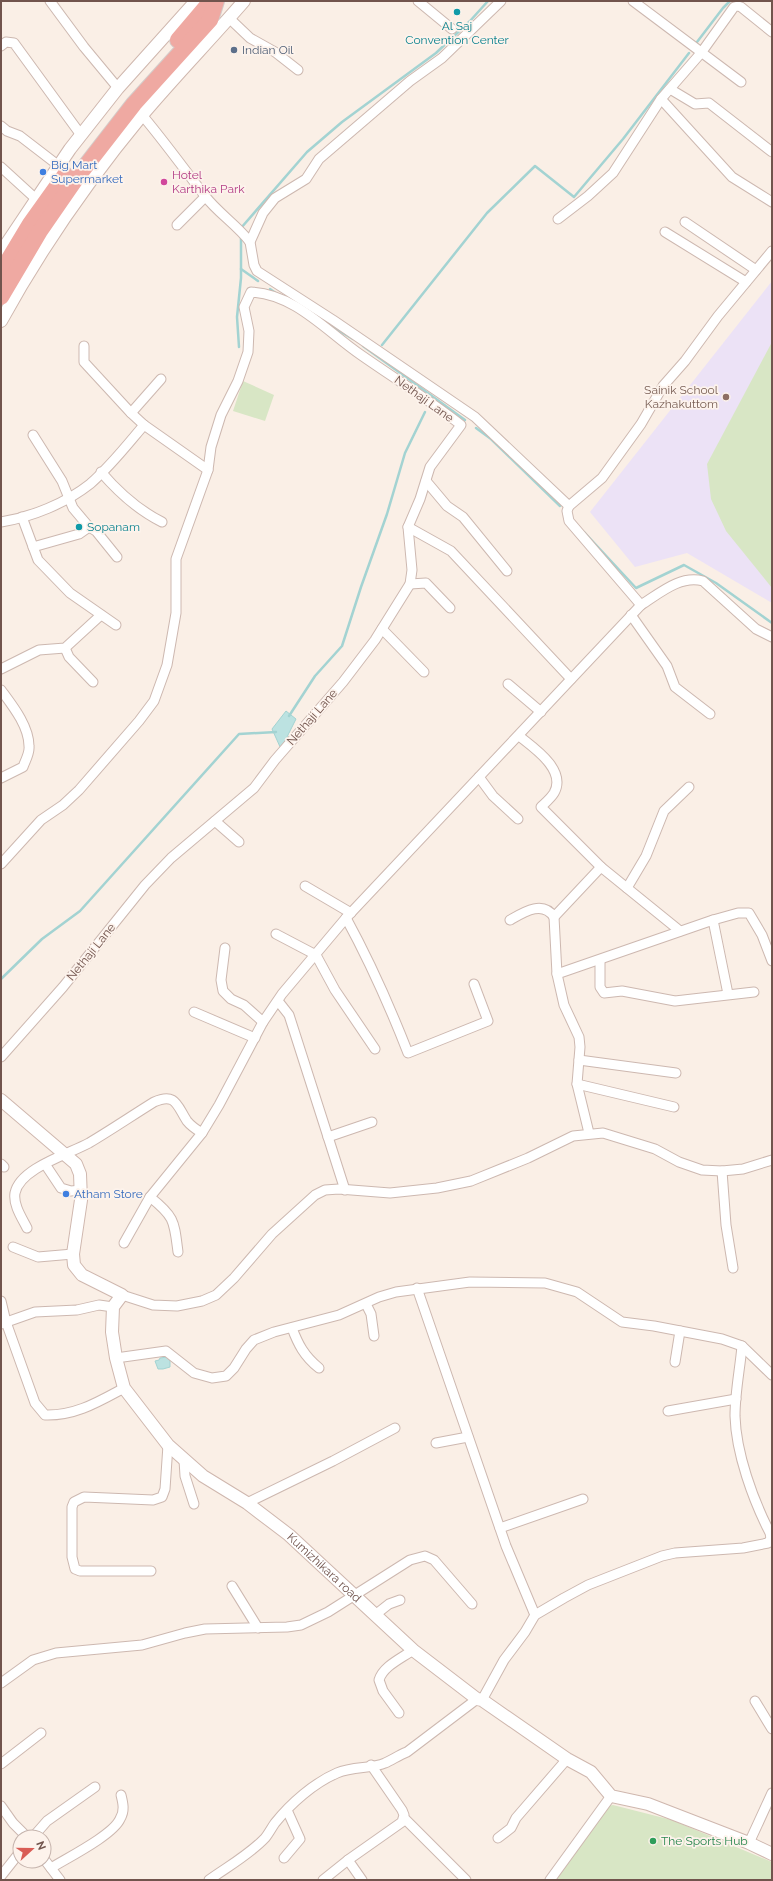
<svg xmlns="http://www.w3.org/2000/svg" width="773" height="1881" viewBox="0 0 773 1881" font-family="Raleway,sans-serif">
<style>
.education{fill:#ece2f6}
.green{fill:#d8e6c5}
.water{fill:#bce2e1;stroke:#a3d3d2}
.lines{fill:none;stroke-linecap:round;stroke-linejoin:round}
.stream{stroke:#a3d3d2;stroke-width:2.5}
.street-casing{stroke:#cdb8b0;stroke-width:11}
.secondary-casing{stroke:#cfb7ae;stroke-width:14}
.highway-casing{stroke:#d4ccca;stroke-width:18}
.street{stroke:#fff;stroke-width:9}
.secondary{stroke:#fff;stroke-width:12}
.highway{stroke:#efa9a2;stroke-width:16}
.culture-dot{fill:#0f9aa8;stroke:#fdf3ec;stroke-width:1.5}
.service-dot{fill:#5c6f8a;stroke:#fdf3ec;stroke-width:1.5}
.shop-dot{fill:#3f7fe0;stroke:#fdf3ec;stroke-width:1.5}
.hotel-dot{fill:#d1479c;stroke:#fdf3ec;stroke-width:1.5}
.education-dot{fill:#8d6e63;stroke:#fdf3ec;stroke-width:1.5}
.leisure-dot{fill:#2e9e5b;stroke:#fdf3ec;stroke-width:1.5}
.labels{text-anchor:middle;stroke-width:3.5;stroke-linejoin:round;paint-order:stroke}
.culture-label{font-size:12px;fill:#0d838f;stroke:#fdf3ec}
.service-label{font-size:12px;fill:#4e5e75;stroke:#fdf3ec;text-anchor:start}
.shop-label{font-size:12px;fill:#366cbe;stroke:#fdf3ec;text-anchor:start}
.hotel-label{font-size:12px;fill:#b23c85;stroke:#fdf3ec;text-anchor:start}
.education-label{font-size:12px;fill:#785e54;stroke:#fdf3ec;text-anchor:end}
.street-label{font-size:12px;fill:#71544d;stroke:#fdf3ec}
.leisure-label{font-size:12px;fill:#27864d;stroke:#fdf3ec;text-anchor:start}
</style>
<rect width="100%" height="100%" fill="#faefe6"/>
<path class="education" d="M772 281V603L687 553 635 567 590 512Z"/>
<g class="green">
<path d="M772 342V588L726 531 711 499 707 464Z"/>
<path d="M243 381 274 395 265 421 233 411Z"/>
<path d="M613 1805 672 1820 772 1862V1880H556L608 1806Z"/>
</g>
<g class="water">
<path d="M286 711 296 719 281 749 272 729Z"/>
<path d="M167 1357 170 1361V1367L163 1369H158L155 1361 159 1360 160 1358Z"/>
</g>
<g class="lines">
<g class="stream">
<path d="M697 42 723 8 730 1"/>
<path d="M241 228 307 152 342 122 436 53 470 21 488 1"/>
<path d="M241 269 258 281"/>
<path d="M270 289 277 294"/>
<path d="M326 323 353 339"/>
<path d="M382 345 487 213 535 166 574 197 623 139 689 53"/>
<path d="M363 346 465 420"/>
<path d="M239 347 237 317 241 278V235"/>
<path d="M476 428 491 439 560 506"/>
<path d="M584 532 636 588 684 565 716 583 772 623"/>
<path d="M289 716 315 676 342 646 361 587 387 514 405 453 425 412"/>
<path d="M1 979 42 939 80 911 239 734 276 732"/>
</g>
<defs>
<g id="street">
<path d="M50 1 84 47 118 88"/>
<path d="M418 1 452 29"/>
<path d="M501 1 442 58 410 81 319 159 306 179 275 198 263 213 250 242 254 265 257 271 333 320 475 417 569 506"/>
<path d="M633 1 741 82"/>
<path d="M229 18 250 38 275 52 298 70"/>
<path d="M1 46 6 42 14 43 81 135"/>
<path d="M670 89 695 104 709 103 772 152"/>
<path d="M661 99 732 177 772 202"/>
<path d="M142 115C164 141 184 169 205 196 218 213 237 225 250 242"/>
<path d="M1 126 7 131 20 136 59 166"/>
<path d="M1 167 36 199"/>
<path d="M558 219 588 196 613 173 661 99 701 53 734 7 738 6 741 7 772 32"/>
<path d="M685 222 756 270"/>
<path d="M177 225 205 197"/>
<path d="M665 232 746 282"/>
<path d="M772 251 718 316 685 361 663 386 641 424 602 478 569 506 567 511 569 521 641 605C660 593 680 575 703 581L756 629 772 637"/>
<path d="M84 346V362L131 413 144 425"/>
<path d="M131 413 161 379"/>
<path d="M33 435 62 481 73 508 89 527 96 531 117 557"/>
<path d="M101 472C119 493 138 510 162 522"/>
<path d="M426 481 447 506 463 517 507 571"/>
<path d="M22 517 38 560 70 593 116 625"/>
<path d="M1 522C32 517 66 503 90 484 110 467 127 445 144 425L208 470"/>
<path d="M408 527 451 551 571 679"/>
<path d="M33 547 79 534 89 527"/>
<path d="M410 584 426 583 450 608"/>
<path d="M631 615 667 666 675 687 710 714"/>
<path d="M382 629 424 672"/>
<path d="M65 648 69 657 93 682"/>
<path d="M1 669 39 650 65 648 101 615"/>
<path d="M508 684 541 712"/>
<path d="M1 690C12 705 29 726 29 746 30 753 25 761 23 767L1 778"/>
<path d="M519 736C534 748 567 770 554 793 551 798 545 803 541 807L601 867"/>
<path d="M479 777 493 796 518 819"/>
<path d="M215 821 239 842"/>
<path d="M1 864 41 820 63 805 79 790 139 721 154 701 167 665 176 613V559L208 470 211 447 221 415 238 381 248 352 249 331 244 307 251 292C295 294 326 331 361 355 394 378 429 400 461 425L430 467 420 499 408 527 412 570 410 584 375 640 343 682 275 760 254 788 171 858 145 885 63 987 1 1057"/>
<path d="M305 886 351 913"/>
<path d="M627 888 646 856 664 811 689 787"/>
<path d="M554 917 557 974"/>
<path d="M346 918C370 962 390 1007 408 1053L488 1021 474 984"/>
<path d="M510 920C524 912 543 900 554 917L601 867 680 931"/>
<path d="M713 920 738 913H749L762 935 772 961"/>
<path d="M276 934 316 955 335 990 375 1049"/>
<path d="M225 948 221 980 223 991 231 999 244 1005 263 1022"/>
<path d="M600 960V987L604 993 622 991 675 1001 754 992"/>
<path d="M278 1001 289 1015 345 1190"/>
<path d="M194 1012 255 1038"/>
<path d="M579 1060 676 1073"/>
<path d="M577 1084 674 1107"/>
<path d="M589 1133 577 1084 580 1047 579 1037 564 1005 557 974 713 920 728 994"/>
<path d="M328 1137 372 1122"/>
<path d="M1 1164 4 1167"/>
<path d="M45 1164 61 1188 71 1191 81 1190"/>
<path d="M722 1171 726 1225 733 1268"/>
<path d="M150 1197C175 1217 174 1221 178 1252"/>
<path d="M27 1228C22 1218 13 1205 15 1193 20 1168 69 1154 89 1143 111 1130 133 1115 154 1102 176 1092 177 1106 187 1121 191 1126 197 1130 202 1133L219 1105 263 1022 282 994 346 918 641 605"/>
<path d="M124 1243 150 1197 202 1133"/>
<path d="M13 1247 38 1257 73 1254"/>
<path d="M417 1288 506 1546 535 1615"/>
<path d="M122 1295 153 1305 177 1306 202 1301 216 1295 234 1278 272 1234 315 1195 325 1190 339 1189 390 1193 437 1188 471 1181 528 1158 573 1136 603 1133 655 1149 679 1162 702 1170 722 1171 743 1169 772 1160"/>
<path d="M1 1301 6 1322 35 1403 45 1415C75 1416 98 1402 124 1388"/>
<path d="M366 1304 371 1314 374 1336"/>
<path d="M1 1324 35 1312 77 1310 99 1305 113 1307"/>
<path d="M292 1328C298 1344 304 1356 319 1368"/>
<path d="M116 1358 166 1351 194 1373 212 1378 226 1376 234 1368 246 1349 254 1340 274 1332 339 1315 379 1297 396 1292 470 1282 545 1283 577 1292 622 1322 654 1326 722 1339 742 1346 772 1375"/>
<path d="M675 1362 680 1331"/>
<path d="M668 1411 736 1399"/>
<path d="M436 1443 468 1437"/>
<path d="M184 1460 185 1476 194 1504"/>
<path d="M247 1503 333 1461 395 1428"/>
<path d="M500 1528 583 1499"/>
<path d="M151 1571H80L75 1569 72 1557V1507L74 1502 84 1497 153 1500 162 1497 165 1489 168 1445"/>
<path d="M232 1586 258 1628"/>
<path d="M375 1615 389 1604 400 1600"/>
<path d="M1 1683 33 1660 56 1653 142 1645 185 1633 205 1629 287 1627 301 1625 328 1612 410 1560 425 1556 434 1560 472 1604"/>
<path d="M482 1700 504 1660 525 1632 535 1615 564 1598 588 1585 662 1556 675 1553 743 1548 768 1543 771 1538 770 1533C753 1500 736 1453 735 1416 735 1392 740 1369 742 1346"/>
<path d="M755 1701 772 1729"/>
<path d="M399 1713 383 1691 379 1680C383 1666 402 1658 413 1650"/>
<path d="M1 1764 41 1733"/>
<path d="M1 1806 13 1823 27 1837"/>
<path d="M404 1818 466 1880"/>
<path d="M33 1837 47 1821 95 1787"/>
<path d="M498 1838 511 1828 516 1818 567 1759"/>
<path d="M749 1843 772 1793"/>
<path d="M284 1858 300 1839 287 1810"/>
<path d="M44 1859 60 1880"/>
<path d="M348 1860 362 1880"/>
<path d="M51 1868C67 1858 113 1835 120 1819 125 1811 123 1803 121 1795"/>
<path d="M1 1876 20 1852"/>
<path d="M209 1880C227 1867 249 1855 265 1838 269 1833 272 1827 275 1823 291 1803 314 1783 337 1773 353 1766 372 1769 385 1763 392 1760 399 1755 407 1752L477 1699"/>
<path d="M323 1880 348 1860 402 1822 404 1815 402 1810 371 1765"/>
<path d="M550 1880 611 1796"/>
</g>
<g id="secondary">
<path d="M1 252 70 149 118 88 196 1"/>
<path d="M1 321C41 248 90 178 143 114 176 75 211 39 244 1"/>
<path id="s1" d="M1 1100 76 1164 80 1174 81 1200 73 1254 74 1265 82 1275 122 1295 113 1307 112 1332 116 1358 124 1388 168 1445 203 1476 247 1503 289 1535 413 1650 477 1699 482 1700 567 1759 591 1772 611 1796 648 1804 749 1843 772 1854"/>
</g>
<g id="highway">
<path d="M178 40 211 1"/>
<path d="M1 272 30 224 65 175"/>
<path d="M1 297 40 231 78 176 134 104 210 20 216 1"/>
</g>
</defs>
<use href="#street" class="street-casing"/>
<use href="#secondary" class="secondary-casing"/>
<use href="#highway" class="highway-casing"/>
<use href="#street" class="street"/>
<use href="#secondary" class="secondary"/>
<use href="#highway" class="highway"/>
</g>
<g class="culture-dot">
<circle cx="457" cy="12" r="4"/>
<circle cx="79" cy="527" r="4"/>
</g>
<circle class="service-dot" cx="234" cy="50" r="4"/>
<g class="shop-dot">
<circle cx="43" cy="172" r="4"/>
<circle cx="66" cy="1194" r="4"/>
</g>
<circle class="hotel-dot" cx="164" cy="182" r="4"/>
<circle class="education-dot" cx="726" cy="397" r="4"/>
<circle class="leisure-dot" cx="653" cy="1841" r="4"/>
<g class="labels">
<g class="culture-label">
<text x="457" y="30">Al Saj<tspan x="457" dy="14">Convention Center</tspan></text>
<text x="87" y="531" text-anchor="start">Sopanam</text>
</g>
<g class="service-label">
<text x="242" y="54">Indian Oil</text>
</g>
<g class="shop-label">
<text x="51" y="169">Big Mart<tspan x="51" dy="14">Supermarket</tspan></text>
<text x="74" y="1198">Atham Store</text>
</g>
<g class="hotel-label">
<text x="172" y="179">Hotel<tspan x="172" dy="14">Karthika Park</tspan></text>
</g>
<g class="education-label">
<text x="718" y="394">Sainik School<tspan x="718" dy="14">Kazhakuttom</tspan></text>
</g>
<g class="street-label">
<text transform="translate(424 399) rotate(36)" y="4">Nethaji Lane</text>
<text transform="translate(312 717) rotate(-49)" y="4">Nethaji Lane</text>
<text transform="translate(91 952) rotate(-51)" y="4">Nethaji Lane</text>
<text dy="4" stroke="none"><textPath href="#s1" startOffset="627">Kumizhikara road</textPath></text>
</g>
<g class="leisure-label">
<text x="661" y="1845">The Sports Hub</text>
</g>
</g>
<rect width="773" height="1881" fill="none" stroke="#71544d" stroke-width="4"/>
<g transform="translate(32 1849) rotate(69)"><circle r="19" fill="#fdf3ec" stroke="#c5b3ac"/>
<path d="M0-3L7 15L0 10L-7 15Z" fill="#d95d56"/>
<text y="-6" font-size="11" font-weight="bold" text-anchor="middle" fill="#71544d">N</text>
</g>
</svg>
